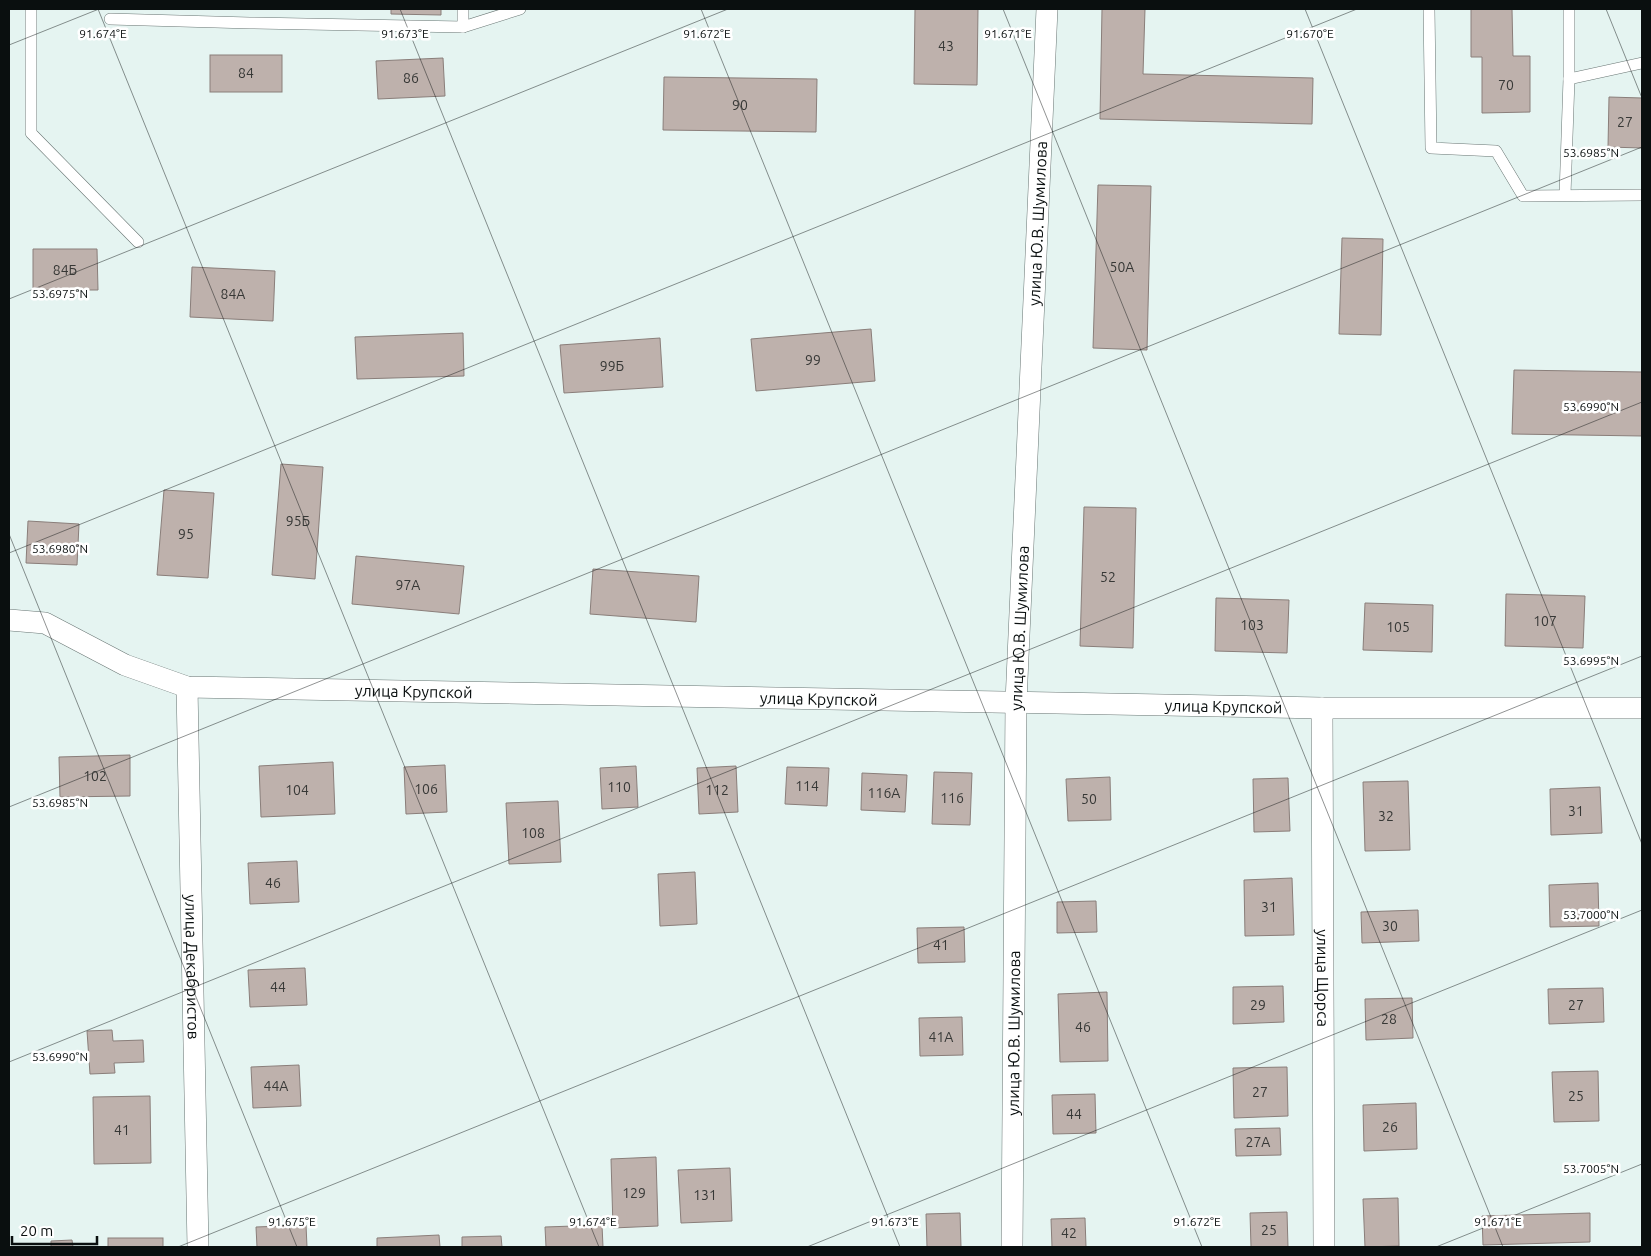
<svg xmlns="http://www.w3.org/2000/svg" width="1651" height="1256" viewBox="0 0 1651 1256" font-family="Ubuntu,sans-serif">
<style>
.building{fill:#beb1ac;stroke:#8a7e7a}
.lines{fill:none;stroke-linecap:round;stroke-linejoin:round}
.lane-casing{stroke:#697674;stroke-width:12}
.street-casing{stroke:#697674;stroke-width:22}
.lane{stroke:#fff;stroke-width:11}
.street{stroke:#fff;stroke-width:21}
.ticks{fill:none;stroke:#0a0f0f;stroke-width:1;stroke-opacity:0.45}
.labels{text-anchor:middle;stroke-width:5;stroke-linejoin:round;paint-order:stroke}
.number-label{font-size:14px;fill:#373836}
.street-label{font-size:16px;fill:#0a0f0f;stroke:#fff}
.ticks-label{font-size:12px;text-anchor:middle;fill:#0a0f0f;stroke:#fff;stroke-width:5;stroke-linejoin:round;paint-order:stroke}
</style>
<rect width="100%" height="100%" fill="#e5f4f1"/>
<g class="building">
<path d="M391 9H441V15L391 14Z"/>
<path d="M915 9H978L977 85 914 84Z"/>
<path d="M1102 9H1145L1143 74 1313 78 1312 124 1100 119Z"/>
<path d="M1471 9H1512L1513 56H1530V112L1482 113V57H1471Z"/>
<rect x="210" y="55" width="72" height="37"/>
<path d="M443 58 445 96 378 99 376 61Z"/>
<path d="M664 77 817 79 816 132 663 130Z"/>
<path d="M1609 97 1642 98V148L1608 147Z"/>
<path d="M1098 185 1151 186 1147 350 1093 348Z"/>
<path d="M1342 238 1383 239 1381 335 1339 334Z"/>
<path d="M33 249H97L98 290H33Z"/>
<path d="M192 267 275 271 273 321 190 317Z"/>
<path d="M871 329 875 381 756 391 751 339Z"/>
<path d="M463 333 464 376 357 379 355 337Z"/>
<path d="M660 338 663 387 564 393 560 345Z"/>
<path d="M1514 370 1642 372V436L1512 434Z"/>
<path d="M281 464 323 467 315 579 272 575Z"/>
<path d="M164 490 214 493 208 578 157 575Z"/>
<path d="M1084 507 1136 508 1133 648 1080 646Z"/>
<path d="M28 521 79 524 77 565 26 563Z"/>
<path d="M356 556 464 566 459 614 352 604Z"/>
<path d="M593 569 699 576 696 622 590 614Z"/>
<path d="M1506 594 1585 596 1583 648 1505 646Z"/>
<path d="M1216 598 1289 600 1287 653 1215 651Z"/>
<path d="M1365 603 1433 605 1432 652 1363 650Z"/>
<path d="M130 755V796L60 797 59 757Z"/>
<path d="M333 762 335 814 261 817 259 766Z"/>
<path d="M445 765 447 812 406 814 404 767Z"/>
<path d="M636 766 638 807 602 809 600 768Z"/>
<path d="M736 766 738 812 699 814 697 768Z"/>
<path d="M787 767 829 768 827 806 785 804Z"/>
<path d="M934 772 972 773 970 825 932 824Z"/>
<path d="M862 773 907 775 905 812 861 810Z"/>
<path d="M1110 777 1111 820 1068 821 1066 779Z"/>
<path d="M1288 778 1290 831 1254 832 1253 779Z"/>
<path d="M1408 781 1410 850 1365 851 1363 782Z"/>
<path d="M1600 787 1602 833 1551 835 1550 789Z"/>
<path d="M558 801 561 862 509 864 506 803Z"/>
<path d="M297 861 299 902 250 904 248 863Z"/>
<path d="M695 872 697 924 660 926 658 874Z"/>
<path d="M1292 878 1294 935 1245 936 1244 880Z"/>
<path d="M1598 883 1599 926 1550 927 1549 885Z"/>
<path d="M1096 901 1097 932 1057 933V902Z"/>
<path d="M1418 910 1419 941 1362 943 1361 912Z"/>
<path d="M964 927 965 962 918 963 917 928Z"/>
<path d="M305 968 307 1005 250 1007 248 970Z"/>
<path d="M1283 986 1284 1022 1233 1024V987Z"/>
<path d="M1603 988 1604 1022 1549 1024 1548 989Z"/>
<path d="M1107 992 1108 1061 1060 1062 1058 994Z"/>
<path d="M1412 998 1413 1038 1366 1040 1365 999Z"/>
<path d="M962 1017 963 1055 920 1056 919 1018Z"/>
<path d="M112 1030 113 1041 143 1040 144 1062 114 1063 115 1073 90 1074 87 1031Z"/>
<path d="M299 1065 301 1106 253 1108 251 1067Z"/>
<path d="M1287 1067 1288 1116 1234 1118 1233 1068Z"/>
<path d="M1598 1071 1599 1121 1554 1122 1552 1072Z"/>
<path d="M1095 1094 1096 1133 1053 1134 1052 1095Z"/>
<path d="M150 1096 151 1163 94 1164 93 1097Z"/>
<path d="M1416 1103 1417 1149 1364 1151 1363 1105Z"/>
<path d="M1280 1128 1281 1155 1236 1156 1235 1129Z"/>
<path d="M656 1157 658 1226 613 1228 611 1159Z"/>
<path d="M730 1168 732 1221 681 1223 678 1170Z"/>
<path d="M1398 1198 1399 1246 1365 1247 1363 1199Z"/>
<path d="M1287 1212 1288 1247H1251L1250 1213Z"/>
<path d="M960 1213 961 1247H927L926 1214Z"/>
<path d="M1590 1213V1242L1483 1245 1482 1216Z"/>
<path d="M1085 1218 1086 1247H1052L1051 1219Z"/>
<path d="M306 1225 307 1247H257L256 1227Z"/>
<path d="M602 1225 603 1247H546L545 1227Z"/>
<path d="M439 1235 440 1247H377V1238Z"/>
<path d="M501 1236 502 1247H462V1237Z"/>
<rect x="108" y="1238" width="55" height="9"/>
<path d="M72 1240 73 1247H51V1241Z"/>
</g>
<g class="lines">
<defs>
<g id="lane">
<path d="M31 9V133L138 242"/>
<path d="M1429 9 1431 148 1496 151 1523 196 1642 195"/>
<path d="M1569 9V79"/>
<path d="M110 19 250 23 463 27 520 9"/>
<path d="M463 27V9"/>
<path d="M1565 195 1569 79 1642 63"/>
</g>
<g id="street">
<path id="s1" d="M9 620 45 623 125 665 187 687 1322 708H1642"/>
<path id="s2" d="M187 687 198 1247"/>
<path id="s3" d="M1322 708 1324 1247"/>
<path id="s4" d="M1012 1247 1016 702 1047 9"/>
</g>
</defs>
<use href="#lane" class="lane-casing"/>
<use href="#street" class="street-casing"/>
<use href="#lane" class="lane"/>
<use href="#street" class="street"/>
</g>
<path class="ticks" d="M98 9 599 1247M400 9 900 1247M701 9 1202 1247M1003 9 1503 1247M1305 9 1642 844M1606 9 1642 98M9 45 99 9M9 299 728 9M9 534 297 1247M9 553 1357 9M9 807 1642 147M9 1062 1642 402M178 1247 1642 656M807 1247 1642 910M1436 1247 1642 1164"/>
<g class="labels">
<g class="number-label">
<text x="946" y="51">43</text>
<text x="246" y="78">84</text>
<text x="411" y="83">86</text>
<text x="1506" y="90">70</text>
<text x="740" y="110">90</text>
<text x="1625" y="127">27</text>
<text x="1122" y="272">50А</text>
<text x="65" y="275">84Б</text>
<text x="233" y="299">84А</text>
<text x="813" y="365">99</text>
<text x="612" y="371">99Б</text>
<text x="298" y="526">95Б</text>
<text x="186" y="539">95</text>
<text x="1108" y="582">52</text>
<text x="408" y="590">97А</text>
<text x="1545" y="626">107</text>
<text x="1252" y="630">103</text>
<text x="1398" y="632">105</text>
<text x="95" y="781">102</text>
<text x="807" y="791">114</text>
<text x="619" y="792">110</text>
<text x="426" y="794">106</text>
<text x="297" y="795">104</text>
<text x="717" y="795">112</text>
<text x="884" y="798">116А</text>
<text x="952" y="803">116</text>
<text x="1089" y="804">50</text>
<text x="1576" y="816">31</text>
<text x="1386" y="821">32</text>
<text x="533" y="838">108</text>
<text x="273" y="888">46</text>
<text x="1269" y="912">31</text>
<text x="1390" y="931">30</text>
<text x="941" y="950">41</text>
<text x="278" y="992">44</text>
<text x="1258" y="1010">29</text>
<text x="1576" y="1010">27</text>
<text x="1389" y="1024">28</text>
<text x="1083" y="1032">46</text>
<text x="941" y="1042">41А</text>
<text x="276" y="1091">44А</text>
<text x="1260" y="1097">27</text>
<text x="1576" y="1101">25</text>
<text x="1074" y="1119">44</text>
<text x="1390" y="1132">26</text>
<text x="122" y="1135">41</text>
<text x="1258" y="1147">27А</text>
<text x="634" y="1198">129</text>
<text x="705" y="1200">131</text>
<text x="1269" y="1235">25</text>
<text x="1069" y="1238">42</text>
</g>
<g class="street-label">
<text dy="6" stroke="none"><textPath href="#s4" startOffset="1024">улица Ю.В. Шумилова</textPath></text>
<text dy="6" stroke="none"><textPath href="#s4" startOffset="619">улица Ю.В. Шумилова</textPath></text>
<text dy="6" stroke="none"><textPath href="#s1" startOffset="419">улица Крупской</textPath></text>
<text dy="6" stroke="none"><textPath href="#s1" startOffset="824">улица Крупской</textPath></text>
<text dy="6" stroke="none"><textPath href="#s1" startOffset="1229">улица Крупской</textPath></text>
<text dy="6" stroke="none"><textPath href="#s2" startOffset="280">улица Декабристов</textPath></text>
<text dy="6" stroke="none"><textPath href="#s3" startOffset="270">улица Щорса</textPath></text>
<text dy="6" stroke="none"><textPath href="#s4" startOffset="214">улица Ю.В. Шумилова</textPath></text>
</g>
</g>
<g class="ticks-label">
<text x="103" y="38">91.674°E</text>
<text x="405" y="38">91.673°E</text>
<text x="707" y="38">91.672°E</text>
<text x="1008" y="38">91.671°E</text>
<text x="1310" y="38">91.670°E</text>
<text x="1591" y="157">53.6985°N</text>
<text x="60" y="298">53.6975°N</text>
<text x="1591" y="411">53.6990°N</text>
<text x="60" y="553">53.6980°N</text>
<text x="1591" y="665">53.6995°N</text>
<text x="60" y="807">53.6985°N</text>
<text x="1591" y="919">53.7000°N</text>
<text x="60" y="1061">53.6990°N</text>
<text x="1591" y="1173">53.7005°N</text>
<text x="292" y="1226">91.675°E</text>
<text x="593" y="1226">91.674°E</text>
<text x="895" y="1226">91.673°E</text>
<text x="1197" y="1226">91.672°E</text>
<text x="1498" y="1226">91.671°E</text>
</g>
<rect width="1651" height="1256" fill="none" stroke="#0a0f0f" stroke-width="20"/>
<path d="M12 1236v8h85v-8" fill="none" stroke="#0a0f0f" stroke-width="2.5"/>
<text x="20" y="1236" font-size="15" fill="#0a0f0f" stroke="#ffffff" stroke-width="4" paint-order="stroke">20 m</text>
</svg>
